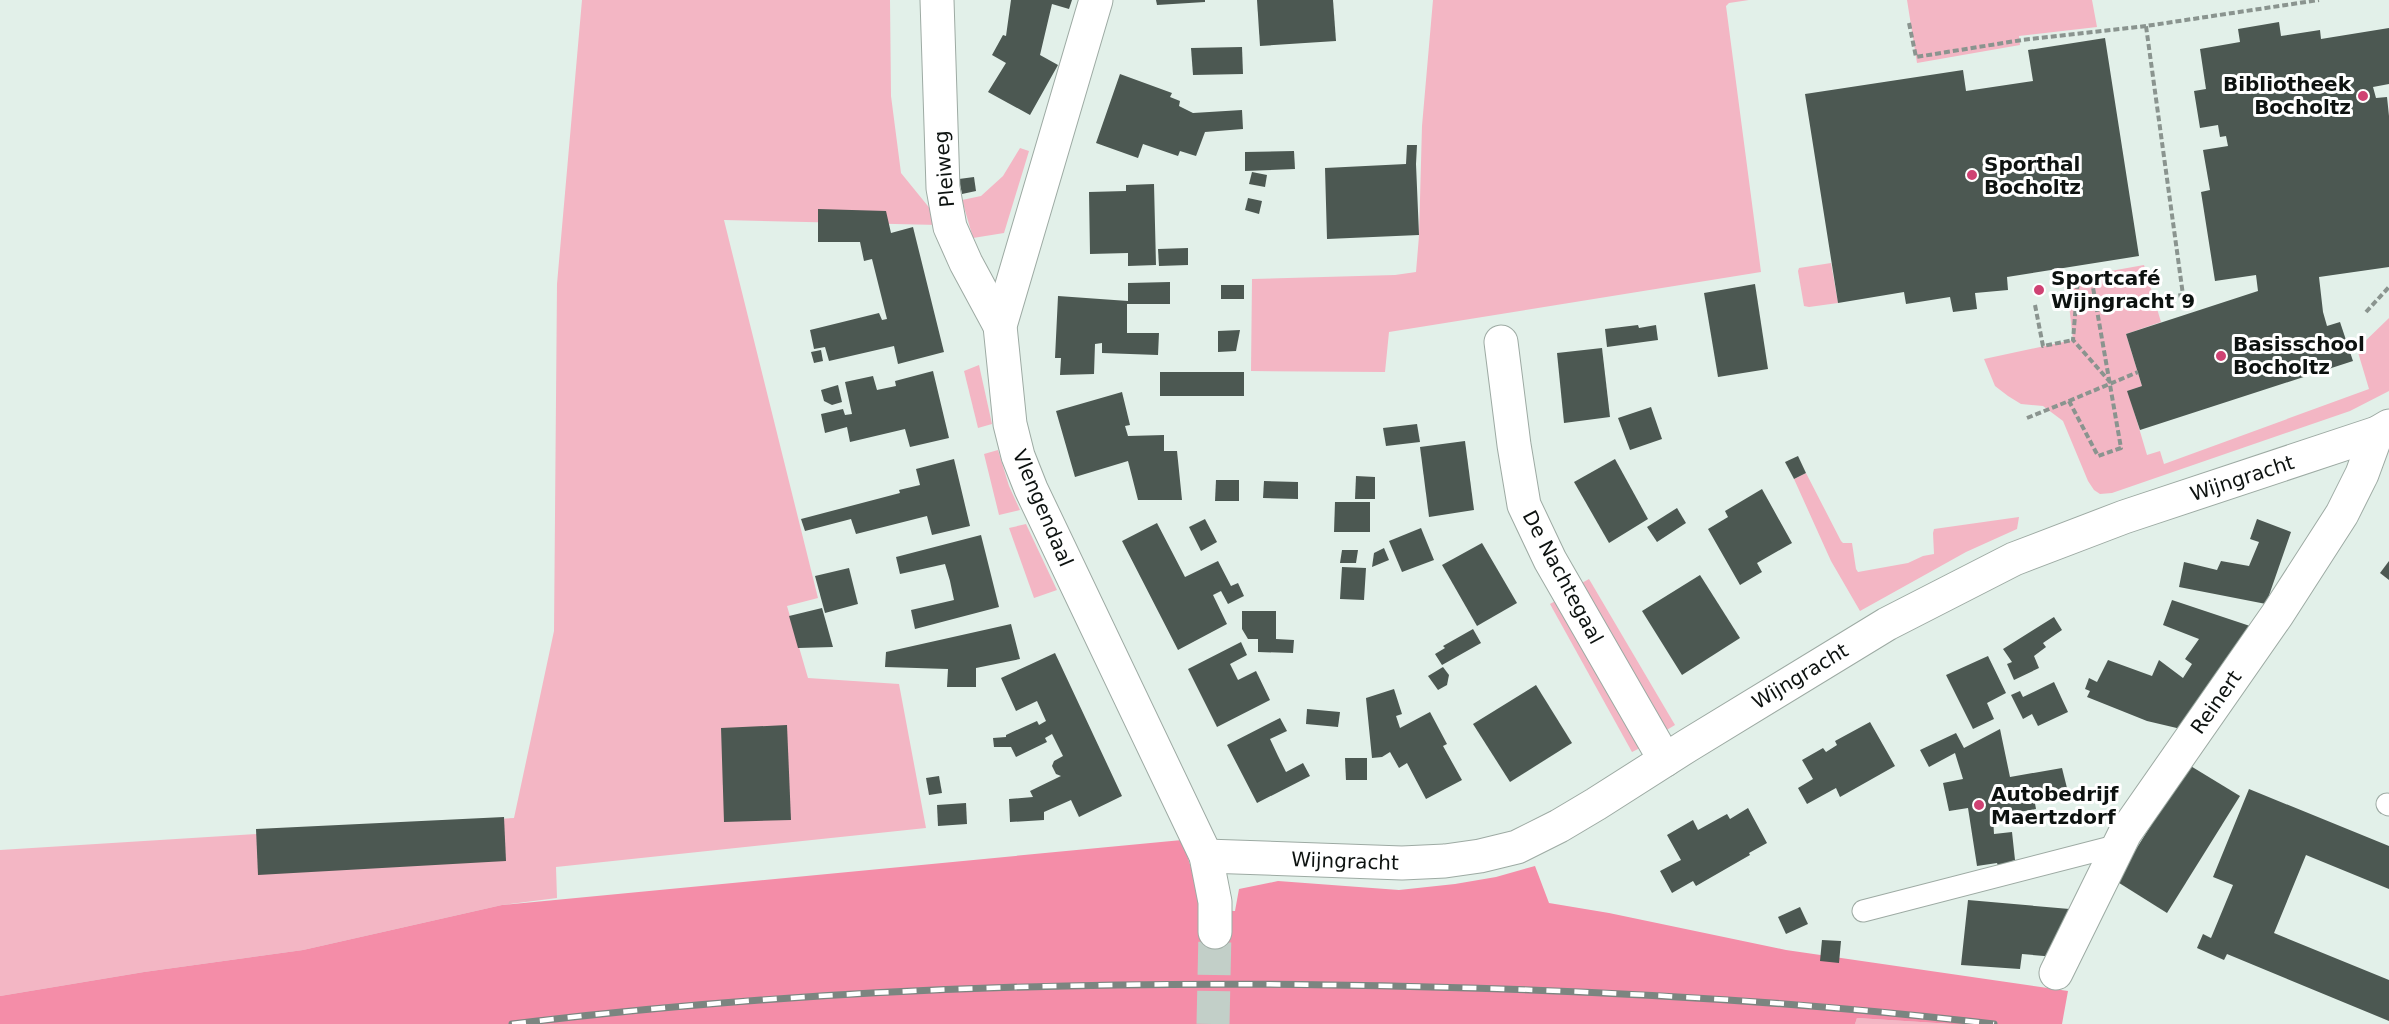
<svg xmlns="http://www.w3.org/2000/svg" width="2389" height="1024" viewBox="0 0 2389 1024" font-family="'DejaVu Sans',sans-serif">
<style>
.green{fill:#f3b6c4}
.forest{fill:#f48da8}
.building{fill:#4c5852}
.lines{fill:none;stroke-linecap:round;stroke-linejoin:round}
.street-tunnel{stroke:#c2cfc8;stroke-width:33;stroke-dasharray:33 16;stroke-linecap:butt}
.lane-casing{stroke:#9daaa3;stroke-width:23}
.street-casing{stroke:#9daaa3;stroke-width:35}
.path{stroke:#8a948f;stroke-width:4;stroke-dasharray:6 3;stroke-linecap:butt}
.lane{stroke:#fff;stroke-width:21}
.street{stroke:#fff;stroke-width:33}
.rail-casing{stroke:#7b8580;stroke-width:7}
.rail{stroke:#fff;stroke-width:4.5;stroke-dasharray:14;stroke-linecap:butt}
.poi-dot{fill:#cf4273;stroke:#fff;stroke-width:2}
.labels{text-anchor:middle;stroke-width:6;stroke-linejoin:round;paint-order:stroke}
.poi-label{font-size:20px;font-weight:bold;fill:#0d1210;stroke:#fff;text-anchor:start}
.street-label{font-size:20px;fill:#0d1210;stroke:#fff}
</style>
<rect width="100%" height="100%" fill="#e2f0e9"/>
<g class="green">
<path d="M582 0H890L891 96 901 173 936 216 939 225 724 220 818 598 787 606 808 678 899 684 926 828 556 867 557 898 502 905 303 950 144 972 0 996V850L514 818 554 631 557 284Z"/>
<path d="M1433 0H1749L1729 3 1726 6 1761 272 1389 332 1385 372 1251 371 1252 279 1395 275 1416 272 1419 236 1422 126Z"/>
<path d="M1907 0H2092L2097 27 2019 36 2020 45 1917 63Z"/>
<path d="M1020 148 1029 151 1004 233 973 238 962 200 981 196 1003 176Z"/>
<path d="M1831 263 1838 303 1809 307 1804 306 1798 271 1799 268Z"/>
<path d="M2144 265 2161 322 2126 334 2142 386 2128 391 2147 455 2160 451 2164 464 2369 389 2357 349 2389 318V391L2350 411 2112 493 2100 494 2094 490 2088 481 2063 421 2043 406 2021 404 2008 396 1995 386 1984 359 2073 340 2066 279Z"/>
<path d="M979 365 992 424 978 428 964 371Z"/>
<path d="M998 450 1009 486 1020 510 999 515 984 454Z"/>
<path d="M1806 473 1841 541 1843 543H1852L1856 569 1858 572 1908 563 1923 556 1934 554 1933 533 1934 529 2019 517 2017 529 1966 552 1860 611 1831 561 1794 479Z"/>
<path d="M1026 524 1057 590 1034 598 1009 528Z"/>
<path d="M1589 579 1675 725 1665 731 1580 584Z"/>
<path d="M1557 600 1640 748 1632 752 1550 604Z"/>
<path d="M1857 1018 1952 1024H1855Z"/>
</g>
<path class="forest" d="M1182 840 1205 910 1235 911 1239 889 1278 881 1399 890 1455 884 1496 877 1535 866 1549 903 1609 913 1786 950 2068 991 2062 1024H1952L1857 1018 1855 1024H0V996L144 972 303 950 502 905Z"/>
<g class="building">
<path d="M1011 0H1072L1069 9 1052 4 1040 55 1058 65 1030 115 988 92 1006 63 992 55 1003 35 1006 36Z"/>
<path d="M1156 0H1205V2L1157 5Z"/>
<path d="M1257 0H1333L1336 41 1260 46Z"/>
<path d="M2279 22 2281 36 2320 30 2321 39 2389 28V84L2373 87 2376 98 2387 97 2389 116V267L2319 277 2323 312 2327 326 2340 322 2353 361 2140 430 2127 391 2142 386 2126 334 2258 291 2256 275 2215 281 2201 192 2210 190 2203 150 2228 146 2226 136 2220 137 2218 125 2200 128 2194 91 2206 89 2200 49 2240 42 2238 29Z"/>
<path d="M2105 38 2139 256 2007 277 2008 290 1975 293 1977 309 1953 312 1950 297 1906 304 1904 292 1838 303 1805 94 1963 70 1966 91 2033 81 2028 50Z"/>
<path d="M1242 47 1243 74 1193 75 1191 48Z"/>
<path d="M1120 74 1172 93 1170 97 1180 101 1179 106 1193 113 1242 110 1243 129 1205 132 1196 156 1180 151 1178 156 1143 144 1138 158 1096 143Z"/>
<path d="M1407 145H1417L1416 164 1419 235 1327 239 1325 168 1406 164Z"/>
<path d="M1294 151 1295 169 1245 171V152Z"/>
<path d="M1252 172 1267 175 1265 187 1249 184Z"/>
<path d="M974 177 976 191 962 194 959 179Z"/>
<path d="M1154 184 1156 265 1128 266V253L1090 254 1089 192 1126 191V185Z"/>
<path d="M1248 198 1262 201 1259 214 1245 210Z"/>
<path d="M818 209 886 211 891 233 913 227 944 352 898 364 894 346 829 361 825 347 814 349 810 330 879 313 882 320 887 319 872 259 864 261 860 242H818Z"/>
<path d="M1188 248V265L1159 266 1158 249Z"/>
<path d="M1170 282V304H1127V333H1159L1158 355 1102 353V343L1095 344 1094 374 1060 375 1061 358H1055L1058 296 1128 301V283Z"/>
<path d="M1755 284 1768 369 1718 377 1704 293Z"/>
<rect x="1221" y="285" width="23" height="14"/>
<path d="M1638 325 1639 328 1656 325 1658 340 1607 347 1605 329Z"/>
<path d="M1240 330 1236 351 1218 352V331Z"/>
<path d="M1602 348 1610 417 1564 423 1557 353Z"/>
<path d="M821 350 823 361 814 363 811 352Z"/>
<path d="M933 371 949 438 910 447 905 429 850 442 847 427 825 433 821 414 843 409 845 415 852 414 845 382 873 376 877 390 896 386 895 381Z"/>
<rect x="1160" y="372" width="84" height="24"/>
<path d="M838 385 842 402 832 405 824 401 821 390Z"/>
<path d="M1122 392 1130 425 1125 426 1128 436 1164 435V451H1177L1182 500H1138L1128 461 1075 477 1056 411Z"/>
<path d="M1651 407 1662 439 1630 450 1618 418Z"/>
<path d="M1417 424 1420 442 1386 446 1383 428Z"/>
<path d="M1465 441 1474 510 1429 517 1420 447Z"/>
<path d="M1798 456 1806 473 1794 479 1785 462Z"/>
<path d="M954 459 970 526 932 535 927 516 856 534 851 519 805 531 801 519 900 493 899 490 920 485 916 469Z"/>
<path d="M1615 459 1648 519 1609 543 1574 482Z"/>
<path d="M1356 476 1375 477V499H1355Z"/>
<path d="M1216 480H1239V501H1215Z"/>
<path d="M1264 481 1298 482V499L1263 498Z"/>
<path d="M1762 489 1792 543 1757 563 1762 572 1740 585 1708 529 1728 517 1725 511Z"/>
<path d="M1335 502H1370V532H1334Z"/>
<path d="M1677 508 1686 523 1657 542 1647 527Z"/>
<path d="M1205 519 1217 542 1201 551 1189 527Z"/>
<path d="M2257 519 2291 532 2266 604 2179 587 2184 562 2217 570 2221 561 2249 566 2259 542 2250 539Z"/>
<path d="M1157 523 1185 577 1218 561 1231 586 1238 583 1244 596 1228 604 1221 591 1213 595 1227 624 1178 650 1122 541Z"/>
<path d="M1421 528 1434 560 1402 572 1389 541Z"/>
<path d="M981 535 999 607 915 629 911 610 954 600 950 581 945 564 900 574 896 557Z"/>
<path d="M1482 543 1517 603 1477 626 1442 565Z"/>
<path d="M1384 548 1389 560 1372 567 1374 553Z"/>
<path d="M1342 550H1358L1356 563H1340Z"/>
<path d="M2389 561V580L2380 573Z"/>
<path d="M1342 567 1366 568 1364 600 1340 599Z"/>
<path d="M849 568 858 604 825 613 815 576Z"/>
<path d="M1700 575 1740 638 1682 675 1642 611Z"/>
<path d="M2172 600 2253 627 2181 729 2147 721 2087 697 2090 691 2085 689 2089 678 2097 682 2108 660 2152 676 2159 660 2183 678 2192 664 2185 659 2199 639 2163 625Z"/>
<path d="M822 608 833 647 798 648 789 616Z"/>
<path d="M1242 611H1276V639L1294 640 1293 653 1258 652V639H1248L1242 629Z"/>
<path d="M2054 617 2062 630 2043 643 2046 647 2034 656 2039 668 2014 680 2007 664 2012 662 2003 649Z"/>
<path d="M1011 624 1020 659 976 668V687H947L948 669 885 667 886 652Z"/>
<path d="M1473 629 1481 643 1442 665 1435 654 1445 648 1443 646Z"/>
<path d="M1241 642 1247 655 1230 664 1238 680 1256 671 1270 700 1217 727 1188 669Z"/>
<path d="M1055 653 1122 796 1079 817 1071 800 1044 812V820L1010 822 1009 799 1033 797 1030 791 1061 776 1056 774 1052 766 1054 761 1063 756 1052 734 1045 738 1047 742 1016 757 1011 747H994L993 738 1006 737V735L1037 721 1039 725 1046 721 1037 701 1016 711 1001 678Z"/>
<path d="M1988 656 2006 693 1987 703 1994 719 1973 729 1946 675Z"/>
<path d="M1443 667 1449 675 1447 685 1438 690 1428 676Z"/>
<path d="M2054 682 2068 712 2038 726 2032 714 2023 719 2011 695 2020 691 2023 697Z"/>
<path d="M1536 685 1572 743 1510 782 1473 724Z"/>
<path d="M1394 689 1402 714 1396 716 1400 728 1430 712 1447 744 1443 746 1462 780 1426 799 1407 763 1399 768 1390 752 1382 757 1372 758 1366 698Z"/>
<path d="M1307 709 1340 712 1338 727 1306 724Z"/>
<path d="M1280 718 1287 731 1270 739 1278 756 1286 772 1303 763 1310 776 1257 803 1227 745Z"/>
<path d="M1870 722 1895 766 1840 797 1836 788 1807 804 1798 788 1813 779 1802 760 1823 748 1826 752 1837 745 1835 741Z"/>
<path d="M787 725 791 820 724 822 721 728Z"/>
<path d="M2000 729 2010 777 2062 768 2068 792 2034 798 2036 809 1993 817 1994 834 2012 832 2015 860 1998 866 1997 863 1977 866 1968 808 1949 811 1943 783 1963 779 1955 753 1929 767 1920 750 1956 733 1964 748Z"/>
<path d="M1345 758H1367V780H1346Z"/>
<path d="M2189 765 2240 796 2167 913 2116 881Z"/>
<path d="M939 776 942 793 929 795 926 778Z"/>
<path d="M2249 789 2389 846V889L2306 855 2274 933 2389 980V1021L2227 954 2224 960 2197 948 2203 934 2211 938 2233 885 2213 877Z"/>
<path d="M966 803 967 824 938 826 937 805Z"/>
<path d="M1748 808 1767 843 1749 853 1750 855 1696 886 1693 881 1672 893 1660 871 1681 860 1667 835 1693 820 1698 830 1727 814 1730 819Z"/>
<path d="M504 817 506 861 258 875 256 829Z"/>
<path d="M1968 900 2081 910 2056 957 2022 954 2020 969 1961 965Z"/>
<path d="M1800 907 1808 924 1786 934 1778 917Z"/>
<path d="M1822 940 1841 941 1839 963 1820 961Z"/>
</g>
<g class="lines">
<path class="street-tunnel" d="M1213 1024 1215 932"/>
<defs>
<g id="lane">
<path d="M2387 804 2389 805"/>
<path d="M1863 911 2119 845"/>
</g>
<g id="street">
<path d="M937 0 943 188 950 227 966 263 1000 326"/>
<path d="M1096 0 1000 326 1010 424 1018 456 1031 489 1206 856 1215 902V932"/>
<path d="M1501 342 1514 445 1524 505 1550 560 1665 760"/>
<path d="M1206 856 1402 863 1445 861 1480 856 1517 847 1559 826 1596 804 1687 746 1887 624 2014 559 2124 517 2377 433 2389 426"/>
<path d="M2056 973 2125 833 2277 615 2342 514 2362 474 2377 433"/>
</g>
</defs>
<use href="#lane" class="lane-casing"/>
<use href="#street" class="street-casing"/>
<g class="path">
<path d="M1909 23 1916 57 2022 40 2146 26"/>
<path d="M2035 305 2043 346 2073 340"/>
<path d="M2098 306 2183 295 2146 26 2319 0"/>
<path d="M2366 312 2389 287"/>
<path d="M2069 401 2138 372"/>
<path d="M2027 418 2069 401 2098 456 2121 448 2091 276 2078 279 2073 340 2111 383"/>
</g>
<use href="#lane" class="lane"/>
<use href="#street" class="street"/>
<defs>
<path id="rail" d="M512 1024C783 991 1058 981 1331 985 1553 988 1774 998 1994 1024"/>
</defs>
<use href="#rail" class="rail-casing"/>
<use href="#rail" class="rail"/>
</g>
<g class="poi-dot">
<circle cx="2363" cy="96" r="6"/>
<circle cx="1972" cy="175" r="6"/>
<circle cx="2039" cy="290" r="6"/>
<circle cx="2221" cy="356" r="6"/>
<circle cx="1979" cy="805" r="6"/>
</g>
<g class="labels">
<g class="poi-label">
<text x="2351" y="91" text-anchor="end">Bibliotheek<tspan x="2351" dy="23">Bocholtz</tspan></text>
<text x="1984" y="171">Sporthal<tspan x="1984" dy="23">Bocholtz</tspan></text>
<text x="2051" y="285">Sportcafé<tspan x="2051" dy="23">Wijngracht 9</tspan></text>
<text x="2233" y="351">Basisschool<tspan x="2233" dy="23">Bocholtz</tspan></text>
<text x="1991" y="801">Autobedrijf<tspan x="1991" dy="23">Maertzdorf</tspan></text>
</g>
<g class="street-label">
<text transform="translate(944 169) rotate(-95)" y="7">Pleiweg</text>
<text transform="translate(2242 478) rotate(-18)" y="7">Wijngracht</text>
<text transform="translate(1043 508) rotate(67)" y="7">Vlengendaal</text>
<text transform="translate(1563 577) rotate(62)" y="7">De Nachtegaal</text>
<text transform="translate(1800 676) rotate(-31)" y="7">Wijngracht</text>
<text transform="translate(2216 702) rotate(-55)" y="7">Reinert</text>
<text transform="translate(1345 861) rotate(2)" y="7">Wijngracht</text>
</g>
</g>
</svg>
